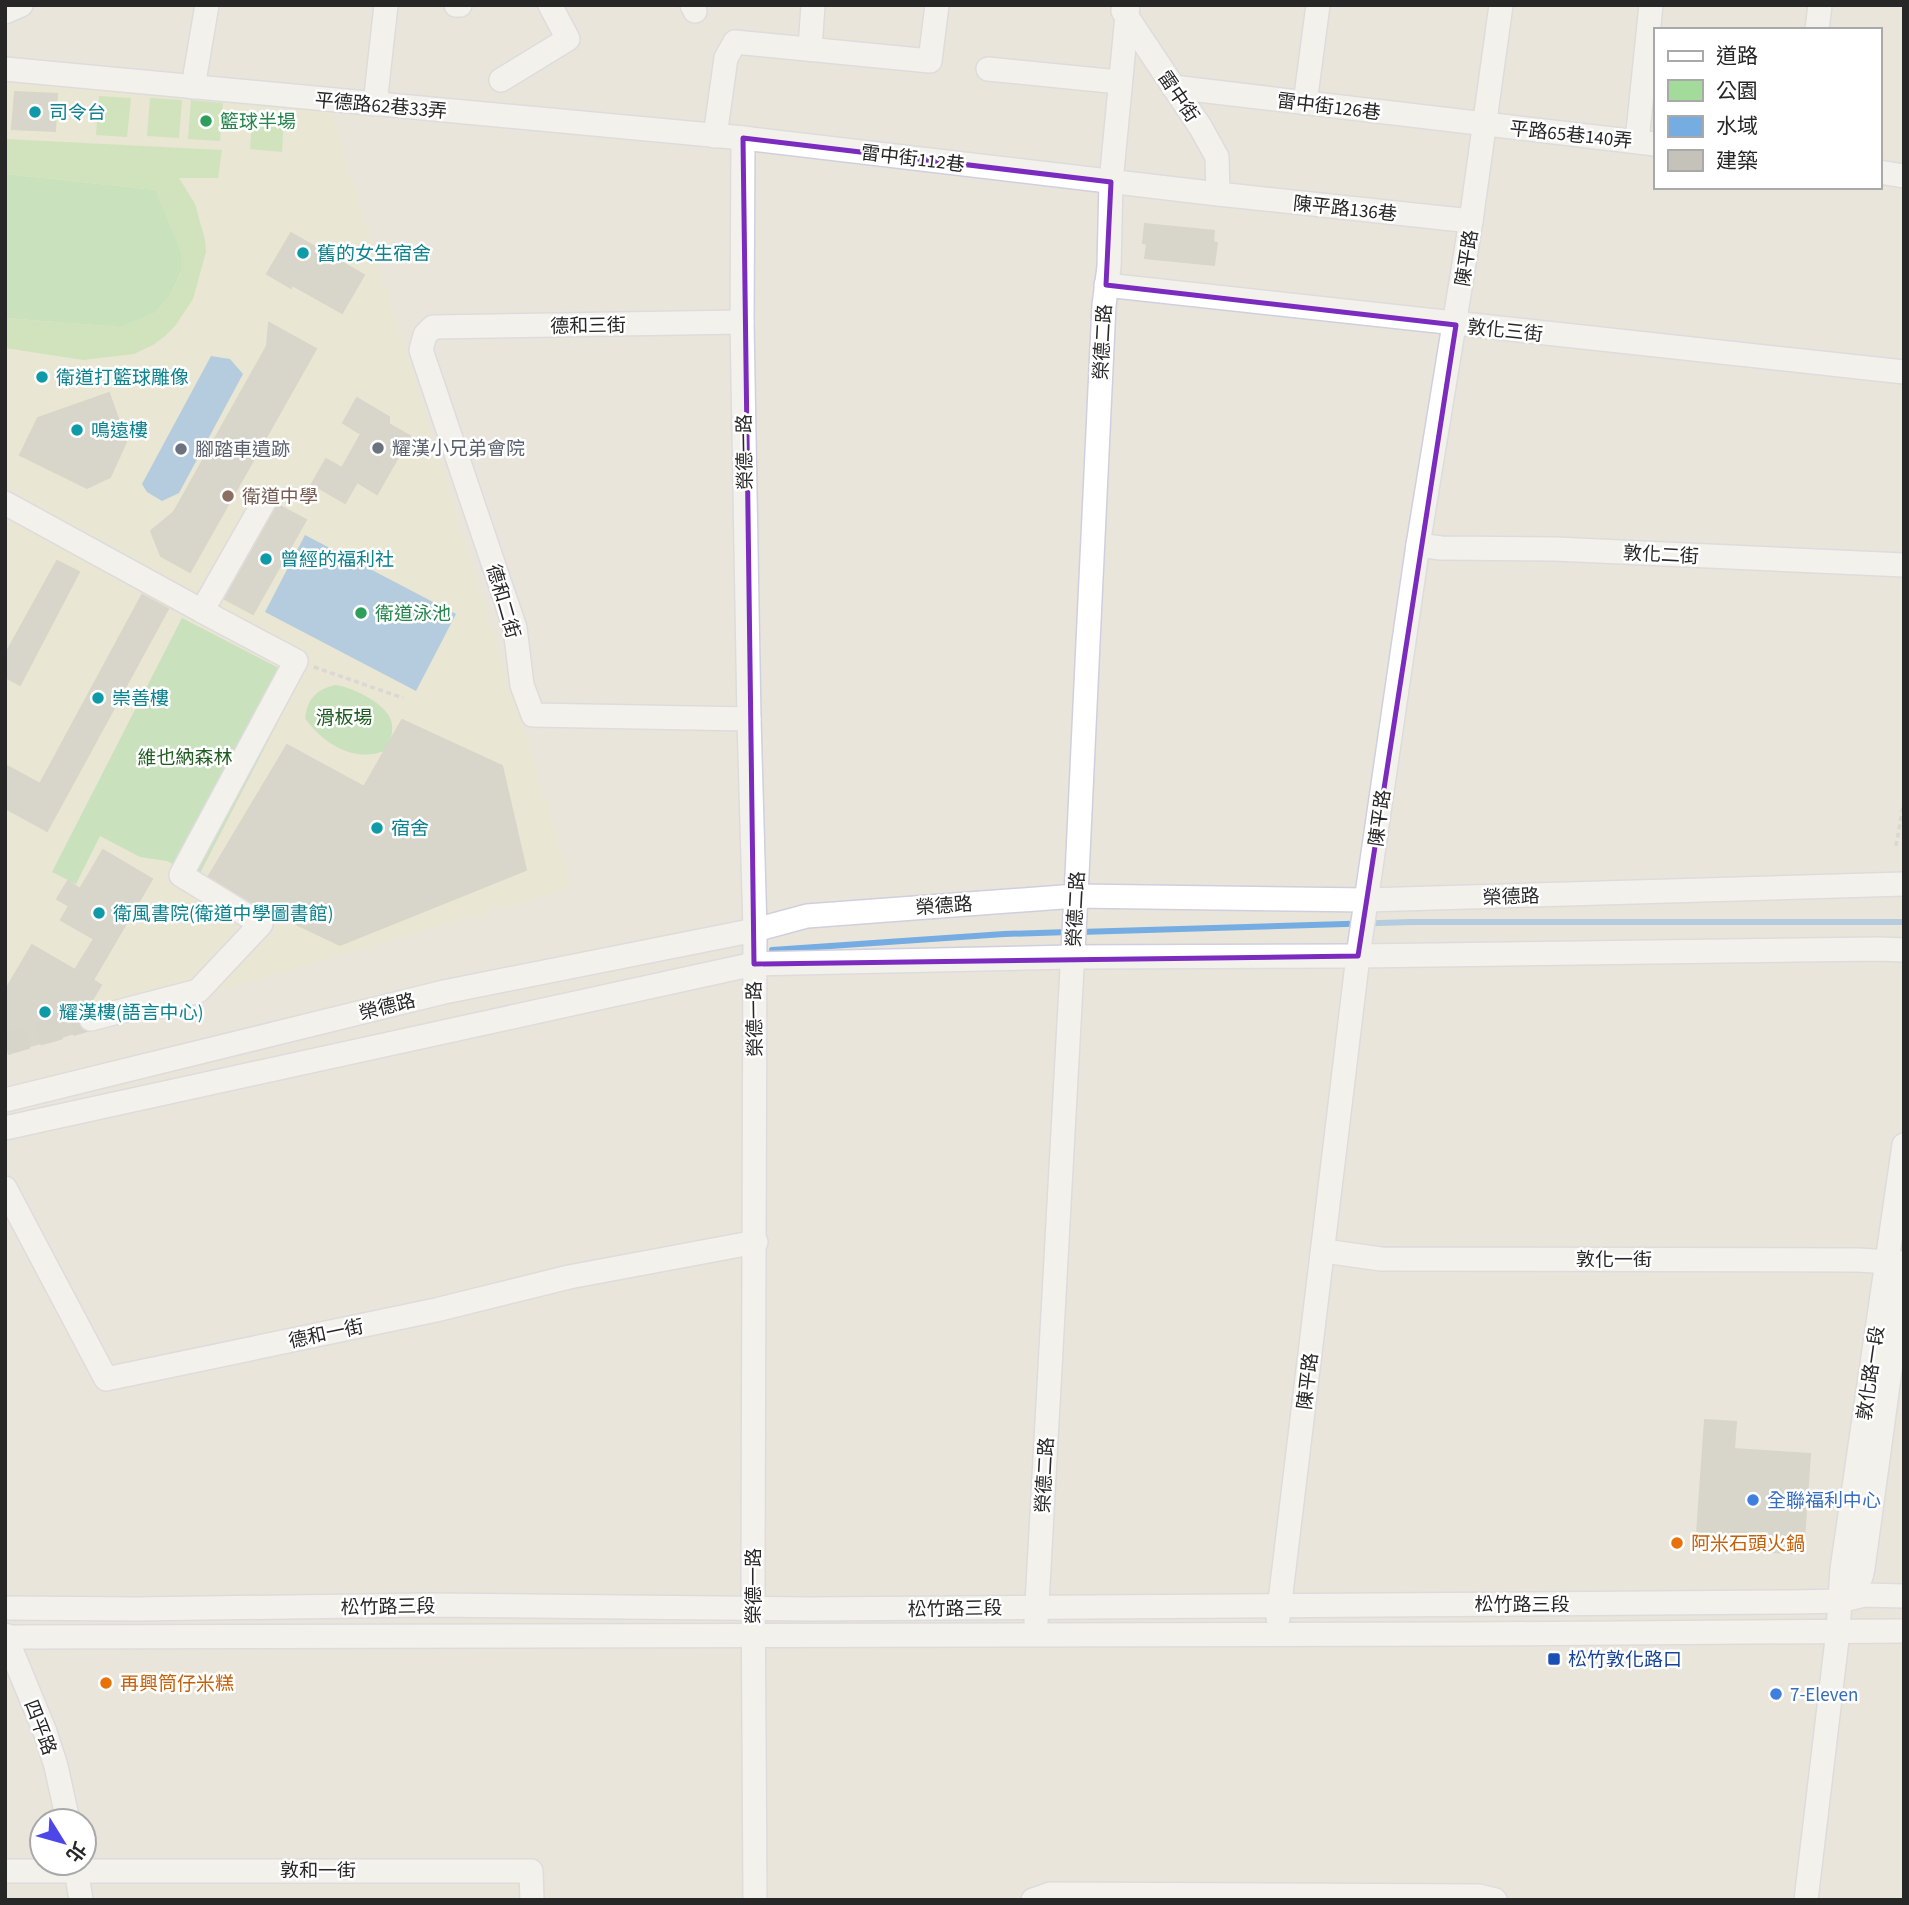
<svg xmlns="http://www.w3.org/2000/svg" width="1909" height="1905" viewBox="0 0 1909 1905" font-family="'Source Sans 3','Noto Sans TC',sans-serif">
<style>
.education{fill:#e9e6ca}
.green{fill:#a2db9a}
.pitch{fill:#b1e197}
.water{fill:#75ade2}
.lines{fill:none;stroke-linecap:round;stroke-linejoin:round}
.stream{stroke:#75ade2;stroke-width:6}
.building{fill:#c4c2b9;stroke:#c3c1b4;stroke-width:2}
.minor-tunnel{stroke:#c2bfb6;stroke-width:23;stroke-dasharray:23 11;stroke-linecap:butt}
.minor-casing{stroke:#d0cfdf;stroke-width:26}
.path{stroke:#c7c7c7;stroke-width:3.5;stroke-dasharray:5 3.5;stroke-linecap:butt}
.minor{stroke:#fff;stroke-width:23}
.marked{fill:none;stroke:#7b2cbf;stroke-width:5;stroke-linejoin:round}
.culture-dot{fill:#0f9aa8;stroke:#fff;stroke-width:2.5}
.leisure-dot{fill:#2e9e5b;stroke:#fff;stroke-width:2.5}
.worship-dot{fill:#6b7280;stroke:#fff;stroke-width:2.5}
.education-dot{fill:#8d6e63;stroke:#fff;stroke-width:2.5}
.shop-dot{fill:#3f7fe0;stroke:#fff;stroke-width:2.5}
.food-dot{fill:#e8710a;stroke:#fff;stroke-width:2.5}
.transit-dot{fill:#1a4fb4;stroke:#fff;stroke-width:2.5}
.labels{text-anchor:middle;stroke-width:5;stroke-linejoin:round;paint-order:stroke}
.street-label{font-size:19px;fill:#272727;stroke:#fff}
.culture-label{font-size:19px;fill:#0d838f;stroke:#fff;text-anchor:start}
.leisure-label{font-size:19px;fill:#27864d;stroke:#fff;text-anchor:start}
.worship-label{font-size:19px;fill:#5b616d;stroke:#fff;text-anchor:start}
.education-label{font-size:19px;fill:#785e54;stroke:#fff;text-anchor:start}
.park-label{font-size:19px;fill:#1f5c20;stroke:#fff}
.shop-label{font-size:19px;fill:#366cbe;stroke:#fff;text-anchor:start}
.food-label{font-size:19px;fill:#c56008;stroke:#fff;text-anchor:start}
.transit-label{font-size:19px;fill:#164399;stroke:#fff;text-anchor:start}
</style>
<rect width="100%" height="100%" fill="#e9e5da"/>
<path class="education" d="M5 76 329 105 573 887 5 1053Z"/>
<g class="green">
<path d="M5 174 156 190 181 251V272L170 295 155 313 120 327 5 318Z"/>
<path d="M182 618 300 679 198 877 167 861 140 857 100 836 76 884 52 872Z"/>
<path d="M335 685C353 687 390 705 392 725 393 736 389 743 384 751 354 763 322 743 305 718 308 698 316 690 335 685Z"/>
</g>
<g class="pitch">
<path d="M99 96 131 98 127 137 96 135Z"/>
<path d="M150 98 182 100 179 138 147 136Z"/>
<path d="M191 100 223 103 220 141 188 139Z"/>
<path d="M253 111 284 113 282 152 250 149Z"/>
<path d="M5 139 222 150 218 178H179L195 204 205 240 206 252 193 299 175 326 165 336 153 345 134 354 83 360 5 348V318L120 327 155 313 170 295 181 273V251L156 190 5 174Z"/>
</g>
<g class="water">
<path d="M211 356 230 359 243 374 179 493 162 501 147 492 142 484Z"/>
<path d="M305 535 456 614 416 691 265 612Z"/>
</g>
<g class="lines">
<g class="stream">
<path d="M1080 932 1412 922H1904"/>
<path d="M772 950 1004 934 1069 932"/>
</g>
</g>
<g class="building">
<path d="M15 92 57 94 55 131 12 129Z"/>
<path d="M1145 224 1214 231 1213 242 1217 243 1214 265 1145 258 1147 244 1143 243Z"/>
<path d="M291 233 364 275 342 313 292 285 291 288 267 274Z"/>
<path d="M269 323 316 349 190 572 161 556 151 531 174 512 267 346Z"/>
<path d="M109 393 126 442 110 477 87 488 20 455 38 418Z"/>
<path d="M357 398 389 417V424L410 436 377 494 357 482 345 503 312 484 326 459 342 468 361 434 343 423Z"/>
<path d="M278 505 306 520 253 614 225 599Z"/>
<path d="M57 561 79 572 20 685 5 677V655Z"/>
<path d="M142 595 168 609 47 831 5 808V765L40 784Z"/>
<path d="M402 720 502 766 526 870 340 945 258 906 209 876 287 745 364 787Z"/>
<path d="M103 850 152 879 93 980 101 985 89 1005 81 1010 77 1016 78 1024 72 1034 20 1049 5 1040V991L32 945 75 970 94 939 61 920 69 906 57 899 68 881 80 889Z"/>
<path d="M1705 1420 1736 1422 1734 1449 1810 1454 1803 1554 1696 1547Z"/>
</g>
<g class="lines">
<path class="minor-tunnel" d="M5 1044 91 1019"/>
<defs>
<g id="minor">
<path d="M456 5H460"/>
<path d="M692 5 695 11"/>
<path d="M1123 11 1201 128 1217 157 1218 194"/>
<path d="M5 12 21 5"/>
<path d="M1817 30 1820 5"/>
<path d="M810 49 813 5"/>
<path d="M5 69 743 138 1218 194 1471 221"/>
<path d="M988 69 1119 82"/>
<path d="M501 80 568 39 550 5"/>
<path d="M193 87 207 5"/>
<path d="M1173 87 1655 144"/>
<path d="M1305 103 1318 5"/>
<path d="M375 104 386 5"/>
<path d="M715 136 726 58 735 42 930 61 937 5"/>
<path d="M743 138 742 322 749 719 755 930 753 1573 755 1900"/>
<path d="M1637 141 1651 5"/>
<path d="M1879 172 1904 176"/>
<path d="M1106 285 1904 372"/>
<path d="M742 322 433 327 425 335 421 350 515 628 522 685 533 715 749 719"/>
<path d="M5 503 202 611 265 500"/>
<path d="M1418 545 1441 548 1555 549 1904 565"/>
<path d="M91 1019 198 991 261 924 181 875 296 661 202 611"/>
<path d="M5 1100 444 992 755 930 807 916 1076 896 1367 900 1904 884"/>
<path d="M5 1128 754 964 1072 957 1358 956 1880 949 1904 950"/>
<path d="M5 1188 106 1379 436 1310 569 1277 756 1242"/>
<path d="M1324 1251 1381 1259 1858 1260 1904 1263"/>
<path d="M1840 1601 1861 1577 1863 1568 1904 1268"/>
<path d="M5 1608 137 1609 428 1605 810 1609 1795 1602 1840 1601 1864 1595 1904 1596"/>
<path d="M1278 1618 1358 956 1418 545 1471 221 1501 5"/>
<path d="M1036 1622 1076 896 1104 305 1109 267 1111 182 1128 5"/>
<path d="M5 1635 45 1732 56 1766 68 1821"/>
<path d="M5 1637 1472 1634 1904 1631"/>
<path d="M75 1863 81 1900"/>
<path d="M5 1871H531L532 1900"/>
<path d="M1033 1900 1050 1894 1479 1896 1495 1900"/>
<path d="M1806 1900 1838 1631 1842 1569 1904 1145"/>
</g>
</defs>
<use href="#minor" class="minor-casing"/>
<g class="path">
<path d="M314 667 403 698"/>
<path d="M1896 846 1904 801"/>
</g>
<use href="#minor" class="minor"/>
</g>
<path d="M0 0H1909V1905H0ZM743 138 1111 182 1106 285 1456 325 1358 956 754 964Z" fill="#e9e5da" fill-opacity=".55" fill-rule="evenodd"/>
<path class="marked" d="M743 138 1111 182 1106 285 1456 325 1358 956 754 964Z"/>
<g class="culture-dot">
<circle cx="35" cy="112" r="7"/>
<circle cx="303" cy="253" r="7"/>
<circle cx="42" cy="377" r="7"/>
<circle cx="77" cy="430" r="7"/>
<circle cx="266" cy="559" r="7"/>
<circle cx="98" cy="698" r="7"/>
<circle cx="377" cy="828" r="7"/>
<circle cx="99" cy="913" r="7"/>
<circle cx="45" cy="1012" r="7"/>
</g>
<g class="leisure-dot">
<circle cx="206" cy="121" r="7"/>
<circle cx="361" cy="613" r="7"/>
</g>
<g class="worship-dot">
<circle cx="378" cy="448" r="7"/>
<circle cx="181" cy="449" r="7"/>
</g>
<circle class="education-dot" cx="228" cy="496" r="7"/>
<g class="shop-dot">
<circle cx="1753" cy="1500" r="7"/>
<circle cx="1776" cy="1694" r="7"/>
</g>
<g class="food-dot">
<circle cx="1677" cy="1543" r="7"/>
<circle cx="106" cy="1683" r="7"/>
</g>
<rect class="transit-dot" x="1547" y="1652" width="14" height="14" rx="3.5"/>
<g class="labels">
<g class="street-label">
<text transform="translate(1179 96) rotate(56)" y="7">雷中街</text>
<text transform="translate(381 105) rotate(5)" y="7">平德路62巷33弄</text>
<text transform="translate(1329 106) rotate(7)" y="7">雷中街126巷</text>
<text transform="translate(1571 134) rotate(6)" y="7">平路65巷140弄</text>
<text transform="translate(913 158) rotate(7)" y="7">雷中街112巷</text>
<text transform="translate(1345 208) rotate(6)" y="7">陳平路136巷</text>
<text transform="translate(1466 258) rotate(-81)" y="7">陳平路</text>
<text transform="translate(588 325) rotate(-1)" y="7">德和三街</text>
<text transform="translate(1505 330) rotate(6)" y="7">敦化三街</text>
<text transform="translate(1102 342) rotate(-87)" y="7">榮德二路</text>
<text transform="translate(744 452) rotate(-91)" y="7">榮德一路</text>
<text transform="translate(1661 554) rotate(3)" y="7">敦化二街</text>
<text transform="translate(504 601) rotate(74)" y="7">德和二街</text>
<text transform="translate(1379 818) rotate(-82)" y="7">陳平路</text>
<text transform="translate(1511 896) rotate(-2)" y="7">榮德路</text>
<text transform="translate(944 905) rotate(-4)" y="7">榮德路</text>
<text transform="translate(1075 909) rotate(-87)" y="7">榮德二路</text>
<text transform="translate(387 1006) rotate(-14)" y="7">榮德路</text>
<text transform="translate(754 1019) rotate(-91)" y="7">榮德一路</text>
<text x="1614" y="1266">敦化一街</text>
<text transform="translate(326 1333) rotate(-12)" y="7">德和一街</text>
<text transform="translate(1870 1373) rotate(-82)" y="7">敦化路一段</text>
<text transform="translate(1307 1381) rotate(-83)" y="7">陳平路</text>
<text transform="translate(1044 1475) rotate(-87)" y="7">榮德二路</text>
<text transform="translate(753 1586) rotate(-90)" y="7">榮德一路</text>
<text x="1522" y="1611">松竹路三段</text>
<text transform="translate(388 1606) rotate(-1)" y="7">松竹路三段</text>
<text transform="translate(955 1608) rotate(-1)" y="7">松竹路三段</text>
<text transform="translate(41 1727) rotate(69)" y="7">四平路</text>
<text x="318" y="1877">敦和一街</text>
</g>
<g class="culture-label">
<text x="49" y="119">司令台</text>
<text x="317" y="260">舊的女生宿舍</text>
<text x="56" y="384">衛道打籃球雕像</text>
<text x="91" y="437">鳴遠樓</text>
<text x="280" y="566">曾經的福利社</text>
<text x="112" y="705">崇善樓</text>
<text x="391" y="835">宿舍</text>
<text x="113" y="920">衛風書院(衛道中學圖書館)</text>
<text x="59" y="1019">耀漢樓(語言中心)</text>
</g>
<g class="leisure-label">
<text x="220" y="128">籃球半場</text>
<text x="375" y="620">衛道泳池</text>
</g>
<g class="worship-label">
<text x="392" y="455">耀漢小兄弟會院</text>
<text x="195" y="456">腳踏車遺跡</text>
</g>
<g class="education-label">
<text x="242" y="503">衛道中學</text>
</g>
<g class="park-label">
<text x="344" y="724">滑板場</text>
<text x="185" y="764">維也納森林</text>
</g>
<g class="shop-label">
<text x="1767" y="1507">全聯福利中心</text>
<text x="1790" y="1701">7-Eleven</text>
</g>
<g class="food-label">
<text x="1691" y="1550">阿米石頭火鍋</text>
<text x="120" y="1690">再興筒仔米糕</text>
</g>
<g class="transit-label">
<text x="1568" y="1666">松竹敦化路口</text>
</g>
</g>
<rect width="1909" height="1905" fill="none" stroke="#272727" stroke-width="14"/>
<rect x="1654" y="28" width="228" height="161" fill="#ffffff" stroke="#a9a9a9" stroke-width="2"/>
<rect x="1668" y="51" width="35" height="10" fill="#ffffff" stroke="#a9a9a9" stroke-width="2"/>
<text x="1716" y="63" font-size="21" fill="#272727">道路</text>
<rect x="1668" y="80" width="35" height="21" fill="#a2db9a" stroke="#a9a9a9" stroke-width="2"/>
<text x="1716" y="98" font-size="21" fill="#272727">公園</text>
<rect x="1668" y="116" width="35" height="21" fill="#75ade2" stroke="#a9a9a9" stroke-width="2"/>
<text x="1716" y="133" font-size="21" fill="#272727">水域</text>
<rect x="1668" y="150" width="35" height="21" fill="#c4c2b9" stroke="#a9a9a9" stroke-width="2"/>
<text x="1716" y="168" font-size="21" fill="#272727">建築</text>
<g transform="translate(63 1842) rotate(127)"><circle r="33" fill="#ffffff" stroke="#a9a9a9" stroke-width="2"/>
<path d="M0-5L12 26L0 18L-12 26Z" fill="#4d46e9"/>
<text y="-10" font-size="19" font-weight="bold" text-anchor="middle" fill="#272727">北</text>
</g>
</svg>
